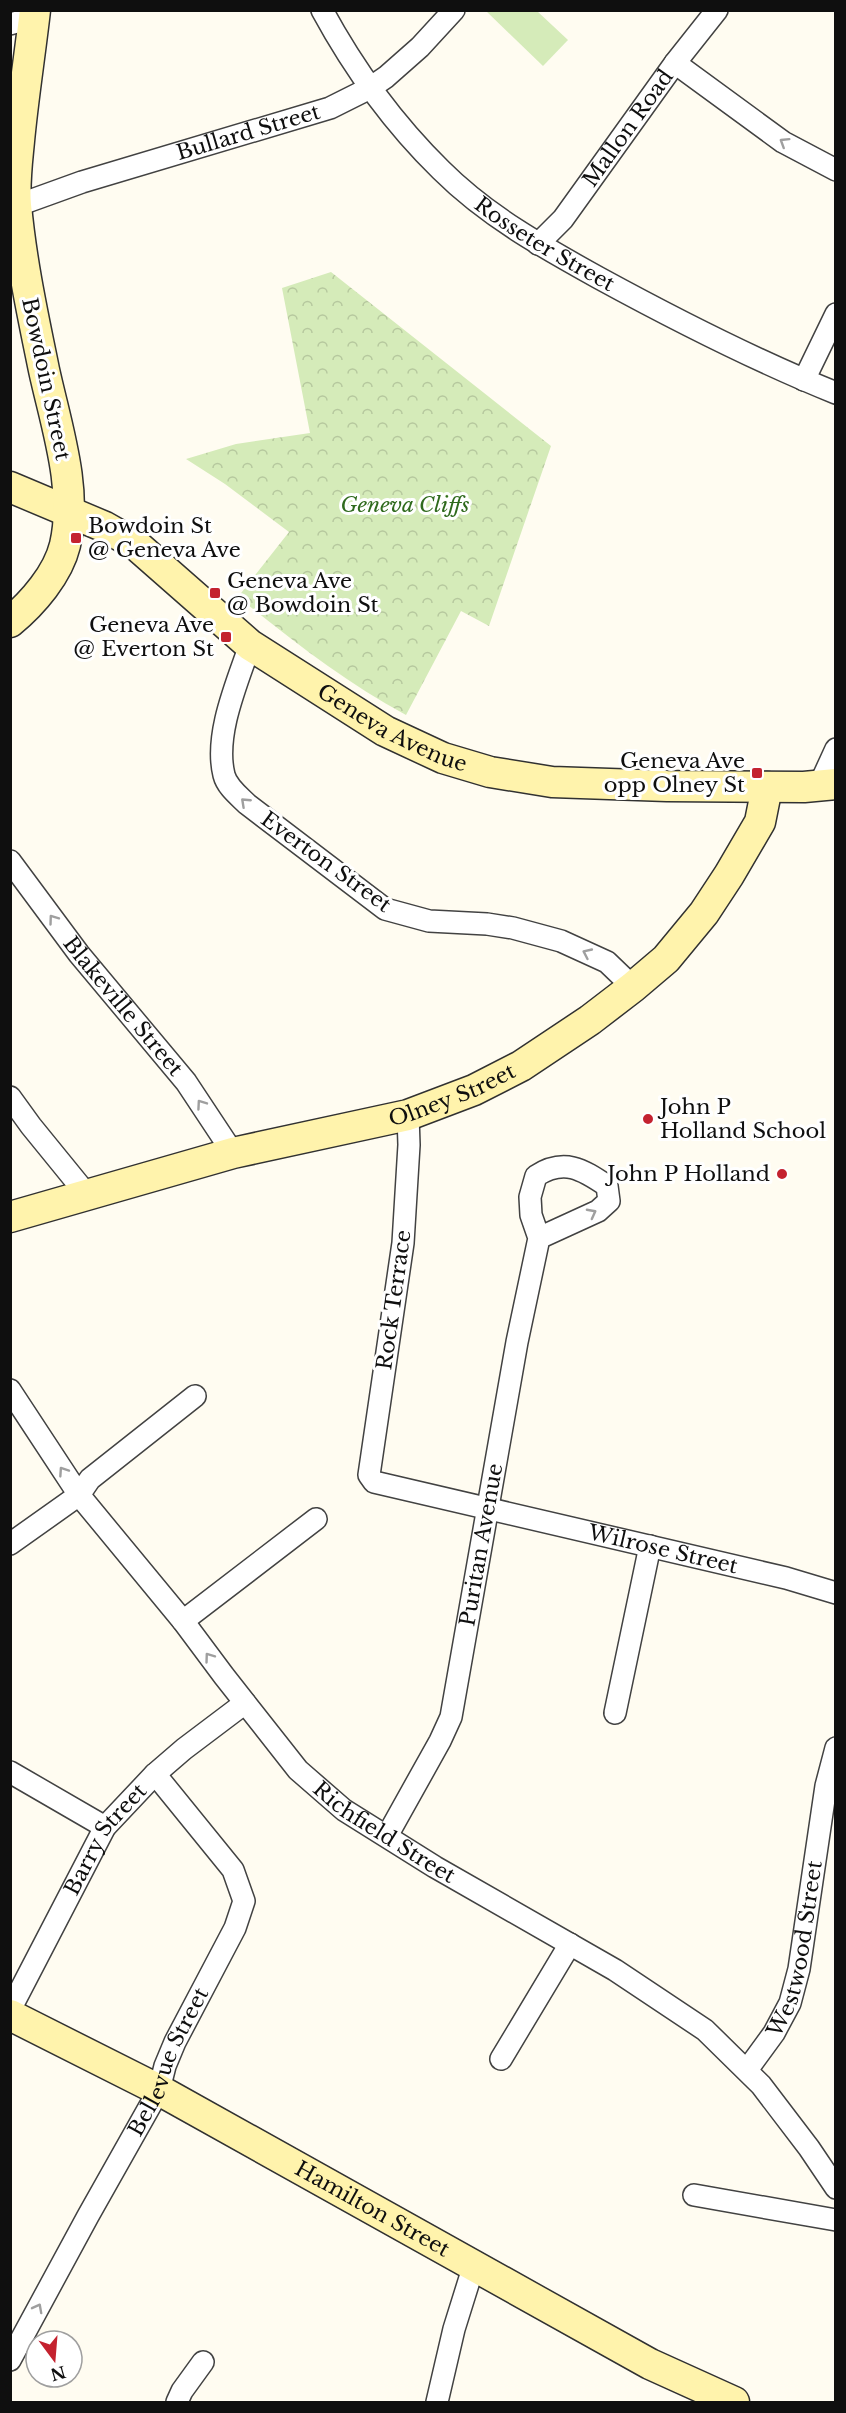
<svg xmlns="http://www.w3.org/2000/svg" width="846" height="2413" viewBox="0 0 846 2413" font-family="'Libre Baskerville',serif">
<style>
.park{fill:url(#park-crowns)}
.garden{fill:#d5ebb9}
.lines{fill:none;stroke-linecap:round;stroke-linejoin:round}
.street-casing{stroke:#424242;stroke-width:24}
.secondary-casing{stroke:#313131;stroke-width:33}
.street{stroke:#fff;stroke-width:21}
.secondary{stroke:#fff3ac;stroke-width:30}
.oneway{stroke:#9f9f9f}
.poi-dot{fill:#c4222f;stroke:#fff;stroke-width:2}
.labels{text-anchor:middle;stroke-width:6;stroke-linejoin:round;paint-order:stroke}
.street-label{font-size:21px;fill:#0f0f0f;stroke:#fff}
.park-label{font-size:21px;font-style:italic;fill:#2f6a1d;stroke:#fff}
.poi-label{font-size:21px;fill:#0f0f0f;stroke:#fff;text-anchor:start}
</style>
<defs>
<pattern id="park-crowns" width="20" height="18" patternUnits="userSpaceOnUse" patternTransform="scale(1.5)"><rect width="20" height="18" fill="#d5ebb9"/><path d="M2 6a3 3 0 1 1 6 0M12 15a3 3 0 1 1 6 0" fill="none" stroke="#b6c89e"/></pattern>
</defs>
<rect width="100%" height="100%" fill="#fffcf1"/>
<path class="park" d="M331 272 551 446 489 626 461 611 406 715C345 682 292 640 238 597L289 532 225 484 186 459 236 444 310 433 282 288Z"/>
<path class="garden" d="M486 11H537L568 40 543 66Z"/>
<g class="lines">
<defs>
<g id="street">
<path id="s1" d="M322 10C354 69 394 124 441 170 487 216 543 247 599 278 676 320 754 360 836 393"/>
<path d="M10 24 35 17"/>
<path d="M675 63 783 142 836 170"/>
<path id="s2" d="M10 208 82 182 330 108 370 88 386 77 420 47 454 10"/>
<path id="s3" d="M538 244 563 219 675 63 717 10"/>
<path d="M804 380 836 314"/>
<path d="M250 645C237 683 214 735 224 775 227 787 239 796 247 804L385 909 429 921 487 924 513 928 561 941 607 962 633 987"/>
<path d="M819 786 836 749"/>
<path id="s4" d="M10 861 79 954 186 1082 233 1153"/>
<path d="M10 1097 31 1126 88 1196"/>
<path id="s5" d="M408 1115 409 1145 403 1243 369 1475 374 1482 786 1578 836 1593"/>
<path id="s6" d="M10 1390 79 1495 183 1621 224 1676 298 1770 344 1810 435 1867 615 1970 705 2030 761 2085 809 2148 836 2188"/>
<path d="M10 1544 79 1495 90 1479 195 1396"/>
<path d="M183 1621 316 1519"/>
<path d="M615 1713 650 1546"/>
<path d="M10 1772 105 1827"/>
<path id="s7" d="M387 1836 440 1741 451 1717 517 1342 539 1238 531 1215 530 1197 536 1176C564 1158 582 1169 607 1186L609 1201 598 1211 539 1238"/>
<path id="s8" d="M10 2010 105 1827 155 1774 184 1749 245 1703"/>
<path d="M501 2059 570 1944"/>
<path id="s9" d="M747 2070 774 2033 790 2003 799 1969 826 1786 836 1748"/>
<path d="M694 2195 836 2220"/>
<path id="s10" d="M10 2360 88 2216 159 2090 165 2066 175 2042 235 1928 244 1901 233 1870 155 1774"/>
<path d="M177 2402 182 2391 203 2362"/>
<path d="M437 2402 454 2329 474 2265"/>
</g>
<g id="secondary">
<path id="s11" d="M10 487 105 527 135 544 250 645 385 731 443 758 490 772 552 782 667 786 804 787 836 784"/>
<path d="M10 622C33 603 58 574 65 545 78 489 56 425 44 370 33 316 21 261 16 205 14 184 17 162 19 141 23 98 30 54 35 10"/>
<path id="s12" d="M10 1217 233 1153 408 1115 474 1090 521 1066 590 1020 633 987 666 959 704 913 729 875 760 822 767 787"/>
<path id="s13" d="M10 2015 159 2090 650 2364 734 2402"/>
</g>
</defs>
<use href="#street" class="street-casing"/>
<use href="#secondary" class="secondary-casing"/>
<use href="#street" class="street"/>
<use href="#secondary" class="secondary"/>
</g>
<defs><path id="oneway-chevron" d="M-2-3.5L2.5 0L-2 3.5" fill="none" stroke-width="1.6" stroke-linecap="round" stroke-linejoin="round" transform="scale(1.5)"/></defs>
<g class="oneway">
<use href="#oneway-chevron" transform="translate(784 142) rotate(-148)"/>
<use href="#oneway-chevron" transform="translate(245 802) rotate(-137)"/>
<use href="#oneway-chevron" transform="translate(53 919) rotate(-126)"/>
<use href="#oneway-chevron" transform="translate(587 953) rotate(-155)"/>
<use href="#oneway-chevron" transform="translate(201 1104) rotate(-125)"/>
<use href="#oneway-chevron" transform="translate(592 1213) rotate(-28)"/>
<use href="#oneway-chevron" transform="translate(63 1471) rotate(-124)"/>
<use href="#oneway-chevron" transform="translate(209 1657) rotate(-126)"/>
<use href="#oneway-chevron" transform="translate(38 2308) rotate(-62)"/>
</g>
<g class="poi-dot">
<rect x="70" y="532" width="12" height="12" rx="3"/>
<rect x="209" y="587" width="12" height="12" rx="3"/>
<rect x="220" y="631" width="12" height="12" rx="3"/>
<rect x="751" y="767" width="12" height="12" rx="3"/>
<circle cx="648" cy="1119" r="6"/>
<circle cx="782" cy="1174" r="6"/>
</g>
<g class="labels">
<g class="street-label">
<text dy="7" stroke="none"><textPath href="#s3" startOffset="147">Mallon Road</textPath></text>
<text dy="7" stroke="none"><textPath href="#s2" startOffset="250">Bullard Street</textPath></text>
<text dy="7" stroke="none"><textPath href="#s1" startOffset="328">Rosseter Street</textPath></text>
<text transform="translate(46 379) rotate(78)" y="7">Bowdoin Street</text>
<text dy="7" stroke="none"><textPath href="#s11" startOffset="456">Geneva Avenue</textPath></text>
<text transform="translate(326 862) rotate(36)" y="7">Everton Street</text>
<text dy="7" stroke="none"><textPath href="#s4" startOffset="184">Blakeville Street</textPath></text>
<text dy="7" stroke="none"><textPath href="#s12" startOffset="459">Olney Street</textPath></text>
<text transform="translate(394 1300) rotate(-82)" y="7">Rock Terrace</text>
<text dy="7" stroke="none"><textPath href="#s7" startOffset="310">Puritan Avenue</textPath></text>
<text dy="7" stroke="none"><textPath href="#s5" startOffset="668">Wilrose Street</textPath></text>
<text dy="7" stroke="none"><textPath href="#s6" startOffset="584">Richfield Street</textPath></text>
<text dy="7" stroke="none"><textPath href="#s8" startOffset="196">Barry Street</textPath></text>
<text dy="7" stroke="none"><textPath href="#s9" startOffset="134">Westwood Street</textPath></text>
<text dy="7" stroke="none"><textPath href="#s10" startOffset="338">Bellevue Street</textPath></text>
<text dy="7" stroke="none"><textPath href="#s13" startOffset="411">Hamilton Street</textPath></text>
</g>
<g class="park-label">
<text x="405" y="512">Geneva Cliffs</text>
</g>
<g class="poi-label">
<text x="88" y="533">Bowdoin St<tspan x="88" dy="24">@ Geneva Ave</tspan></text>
<text x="227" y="588">Geneva Ave<tspan x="227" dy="24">@ Bowdoin St</tspan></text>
<text x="214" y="632" text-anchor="end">Geneva Ave<tspan x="214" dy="24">@ Everton St</tspan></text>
<text x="745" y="768" text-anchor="end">Geneva Ave<tspan x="745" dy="24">opp Olney St</tspan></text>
<text x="660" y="1114">John P<tspan x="660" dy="24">Holland School</tspan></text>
<text x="770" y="1181" text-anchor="end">John P Holland</text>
</g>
</g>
<rect width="846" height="2413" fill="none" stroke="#0f0f0f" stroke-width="24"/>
<g transform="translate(54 2359) rotate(164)"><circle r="28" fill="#ffffff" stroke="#9f9f9f" stroke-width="1.5"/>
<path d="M0-4.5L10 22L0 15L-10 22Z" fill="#c4222f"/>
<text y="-9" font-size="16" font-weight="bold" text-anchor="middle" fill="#0f0f0f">N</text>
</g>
</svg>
